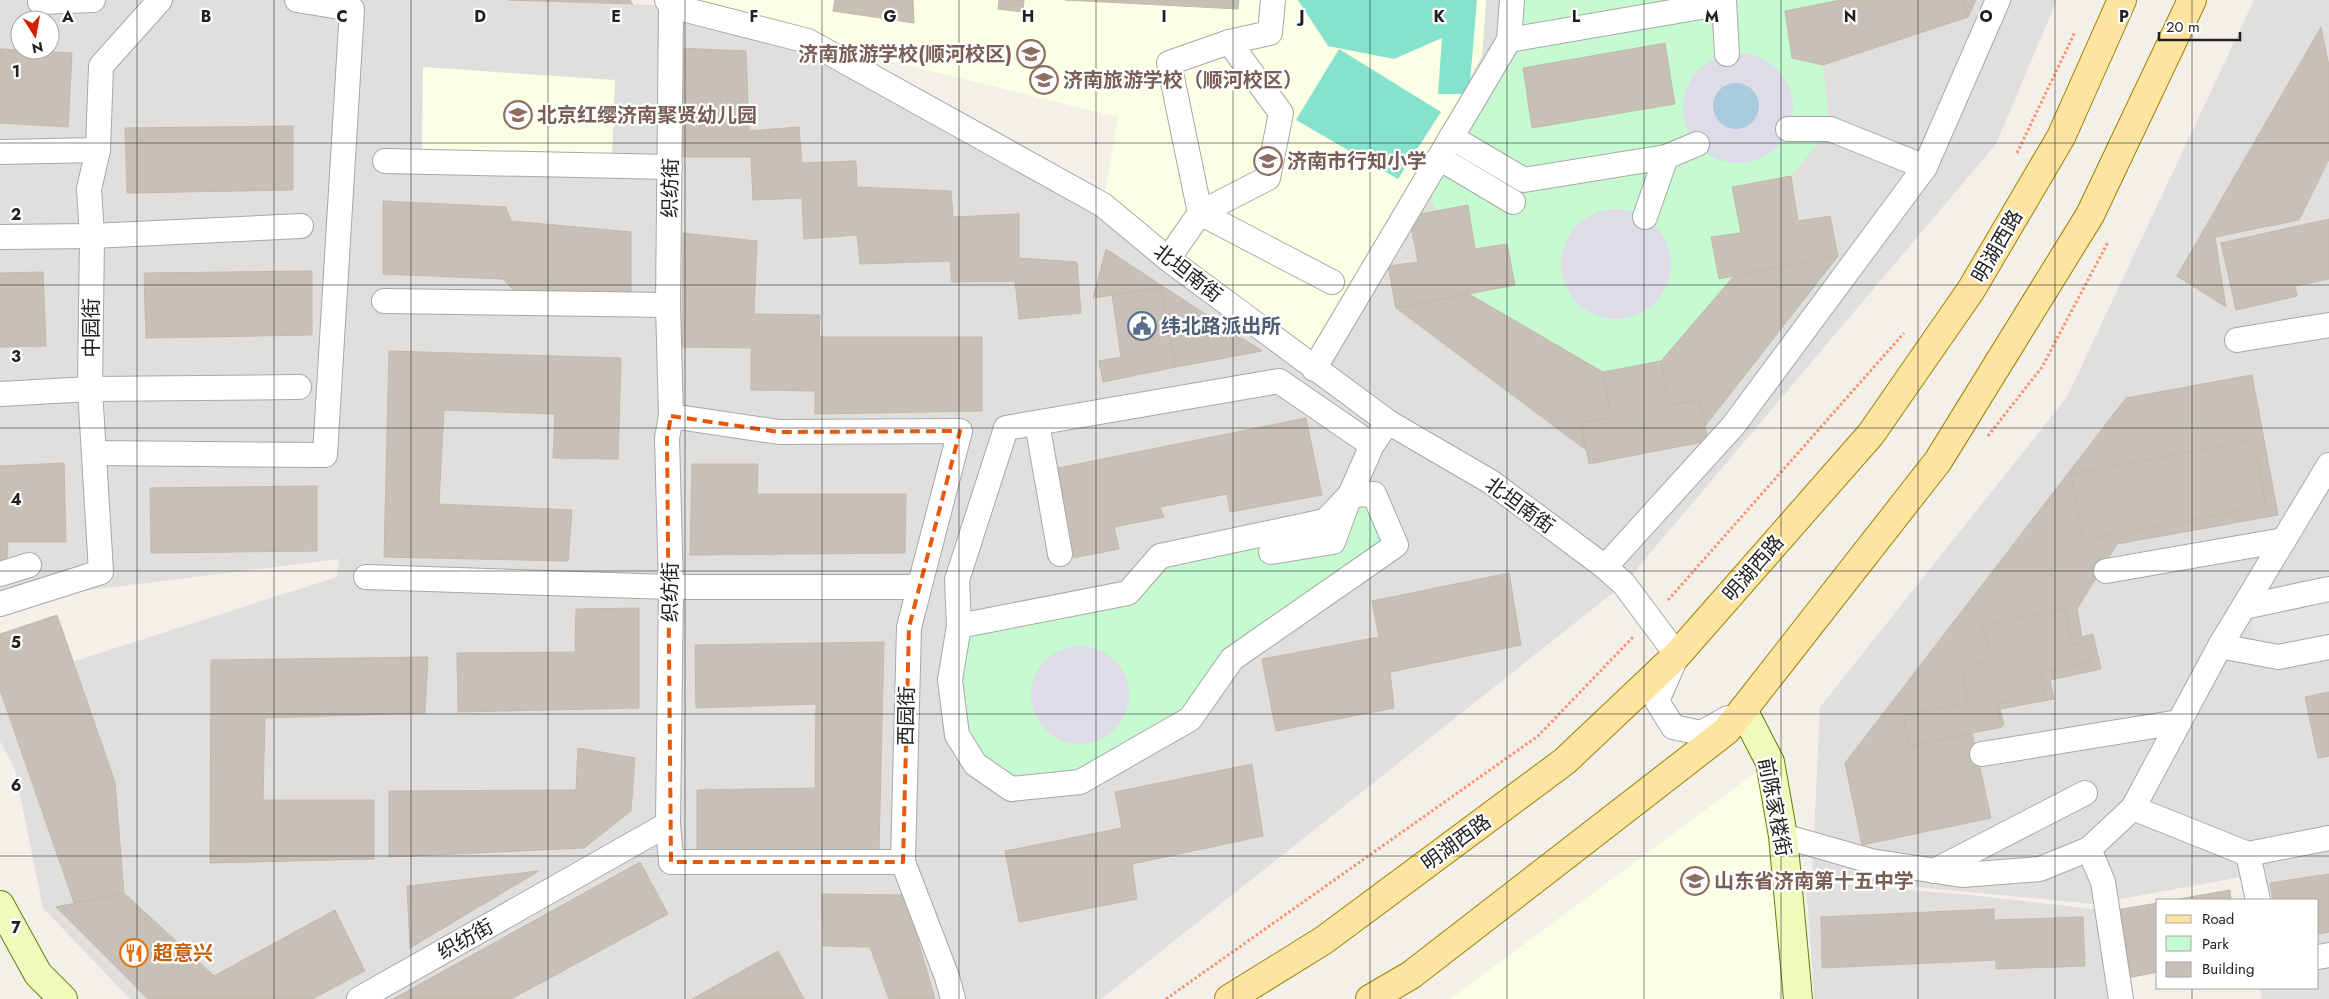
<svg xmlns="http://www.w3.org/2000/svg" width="2329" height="999" viewBox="0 0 2329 999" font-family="Jost,'Noto Sans SC',sans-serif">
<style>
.residential{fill:#e0dfde;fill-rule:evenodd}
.education{fill:#fbffe4}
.park{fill:#c6fbd2}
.pitch{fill:#85e2cc}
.parking{fill:#e5e5e5}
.plaza{fill:#dedce8}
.water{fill:#a8cbe0}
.building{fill:#c7c0b7;stroke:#c4b9aa}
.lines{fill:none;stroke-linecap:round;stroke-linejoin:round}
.street-casing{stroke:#a8a8a8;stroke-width:26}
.secondary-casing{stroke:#5f7f02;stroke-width:30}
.primary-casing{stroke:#9f8200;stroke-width:30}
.path{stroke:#fd926e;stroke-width:3;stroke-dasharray:2.5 2.5;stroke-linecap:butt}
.street{stroke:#fff;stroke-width:24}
.secondary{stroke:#effbbd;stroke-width:28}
.primary{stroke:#fee4a1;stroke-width:28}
.marked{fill:none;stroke:#e8590c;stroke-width:4;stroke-dasharray:10 6;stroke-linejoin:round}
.grid{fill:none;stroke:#212121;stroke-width:1;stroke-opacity:0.55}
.labels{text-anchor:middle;stroke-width:4.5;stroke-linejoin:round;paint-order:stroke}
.education-label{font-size:20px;font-weight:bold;fill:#785e54;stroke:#fff;text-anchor:start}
.street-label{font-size:20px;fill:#212121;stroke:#fff}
.service-label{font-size:20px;font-weight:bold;fill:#4e5e75;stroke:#fff;text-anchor:start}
.food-label{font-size:20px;font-weight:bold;fill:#c56008;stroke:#fff;text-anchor:start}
.grid-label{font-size:16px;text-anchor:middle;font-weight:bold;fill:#212121;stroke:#fff;stroke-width:4.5;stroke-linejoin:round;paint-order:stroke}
</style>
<rect width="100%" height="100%" fill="#f2f0e8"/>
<g class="residential">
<path d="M0 0H537L671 6 808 41 1103 205 1482 56 1486 0H2057L1996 144 1624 584 1101 999H130L43 908 15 770 0 741V685L337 577 339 559 0 601ZM20 20H50V50H20Z"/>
<path d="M2254 0H2329V999H2262L2260 988H2318V900H2245L2241 877 2093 904 1812 877 1820 707 2067 397Z"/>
<path d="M1806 881 1989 897 2100 910 2123 999H1814Z"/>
</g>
<g class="education">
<path d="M667 0H1486L1482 56 1314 369 1103 205 1118 117 808 41Z"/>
<path d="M423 67 615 80 612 156 422 150Z"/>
<path d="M1770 762 1790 999H1450Z"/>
</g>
<g class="park">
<path d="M1512 0H1841L1785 11 1792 58 1823 65 1830 129 1791 176 1733 187 1741 233 1711 238 1719 279 1734 276 1661 361 1603 372 1469 294 1475 249 1436 211 1425 182 1509 40Z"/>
<path d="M1374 494 1396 545 1232 659 1190 719 1080 782 1011 789 975 764 950 680 959 626 1128 593 1160 556Z"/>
</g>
<g class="pitch">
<path d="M1298 0H1477L1469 94H1438L1442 38 1394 59 1328 46Z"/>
<path d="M1339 49 1441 112 1398 179 1296 120Z"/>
</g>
<path class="parking" d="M2329 589V647L2278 657 2256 640 2252 624 2255 605Z"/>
<g class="plaza">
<circle cx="1738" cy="108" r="55"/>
<circle cx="1616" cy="264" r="55"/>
<circle cx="1080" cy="695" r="49"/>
</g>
<circle class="water" cx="1736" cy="106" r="23"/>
<g class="building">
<path d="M508 0H630L633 4Z"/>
<path d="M835 0H913L914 23 833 11Z"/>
<path d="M999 0H1024L1023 12 998 9Z"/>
<path d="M1065 0H1239L1238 9Z"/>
<path d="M1841 0H1964L1968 17 1823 65 1792 58 1785 11Z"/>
<path d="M1964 0H1976L1968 17Z"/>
<path d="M2321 27 2329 66V159L2299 220 2215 237 2226 307 2177 276Z"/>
<path d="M1665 43 1675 104 1532 128 1523 68Z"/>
<path d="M679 48 746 51 749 131 799 127 802 163 856 161 857 187 951 191 953 217 1019 214V258L1077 262 1081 313 1019 319 1015 281 952 282 950 261 860 264 857 235 804 239 802 198 753 200 751 157H683Z"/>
<path d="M0 49 72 53 68 127 0 123Z"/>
<path d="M293 126V190L127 193 125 128Z"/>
<path d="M1791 176 1798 221 1830 216 1838 256 1719 279 1711 237 1741 233 1732 187Z"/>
<path d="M383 201 506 207 511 221 631 232V296L517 294 503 279 383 274Z"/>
<path d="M1468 205 1475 249 1507 244 1515 285 1396 308 1388 266 1418 262 1409 216Z"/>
<path d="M2329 219V279L2295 286 2297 296 2236 310 2221 243Z"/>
<path d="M683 233 757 241 754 314 820 315 819 337H982V411L815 414V391L751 390V348L682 347Z"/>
<path d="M1106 249 1262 351 1176 367 1161 288 1093 298Z"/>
<path d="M1838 256 1705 426 1700 400 1668 405 1661 361 1734 276Z"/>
<path d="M312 271V335L146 338 144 273Z"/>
<path d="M43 272 46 346 0 347V273Z"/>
<path d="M1161 288 1176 367 1103 382 1099 361 1121 357 1112 295Z"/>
<path d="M1469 294 1603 372 1612 418 1581 422 1586 450 1396 308Z"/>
<path d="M389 351 621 358 618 459 553 458 555 414 444 410 439 504 572 510 568 561 384 557Z"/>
<path d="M1661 361 1668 405 1700 400 1708 441 1589 464 1581 422 1612 418 1603 372Z"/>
<path d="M2252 375 2278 515 2117 544 2077 609 2082 637 2093 634 2101 669 2050 680 2054 699 2000 709 2004 725 1972 732 1991 818 1862 845 1845 763 2126 398Z"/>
<path d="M1306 418 1322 495 1230 512 1227 494 1160 507 1164 517 1114 527 1119 549 1073 558 1053 469Z"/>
<path d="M2254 440 2266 506 2083 540 2071 474Z"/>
<path d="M64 463 66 542H8L7 559 0 560V466Z"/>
<path d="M692 464H758L757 494H906L905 553 690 555Z"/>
<path d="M317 486V551L151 553 150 488Z"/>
<path d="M1509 573 1521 645 1390 672 1394 708 1276 731 1262 659 1379 637 1372 601Z"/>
<path d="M639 608V708L458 712 457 653 575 652 576 609Z"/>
<path d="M2065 608 2072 645 2086 642 2090 662 2040 673 2045 694 1997 705 2002 727 1909 746 1903 716 1968 702 1961 666 1991 660 1983 626Z"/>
<path d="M57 615 115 782 124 893 74 903 0 690V634Z"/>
<path d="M884 642 879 850 697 855V790L815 788 816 704 696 708 695 645Z"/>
<path d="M428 657 425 713 265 718 263 800H374V859L210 863 211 660Z"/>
<path d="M2329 692V756L2318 758 2305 697Z"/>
<path d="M578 748 635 758 631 811 584 848 389 857V791L576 790Z"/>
<path d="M1252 764 1263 836 1132 864 1137 899 1019 922 1005 851 1122 828 1115 792Z"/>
<path d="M640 862 668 914 511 999H393Z"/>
<path d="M539 871 410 948 407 886Z"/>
<path d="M2329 874V932L2318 934V900H2273L2270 883Z"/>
<path d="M2230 890 2231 900H2173Z"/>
<path d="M124 893 214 976 335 910 365 971 312 999H148L56 907Z"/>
<path d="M822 894 905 895 935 999H889L870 947 823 946Z"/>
<path d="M2158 903V972L2127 978 2115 910Z"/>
<path d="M1994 909V920L2083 917 2085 966 1996 969V960L1822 968 1821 917Z"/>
<path d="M778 951 804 999H692Z"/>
</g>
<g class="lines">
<defs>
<g id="street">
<path d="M667 0 671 6 808 41 1103 205 1168 259 1388 422 1491 482 1605 567 1624 584 1677 655 1657 701 1673 727 1701 733 1728 718"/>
<path d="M1724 0 1727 54"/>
<path d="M40 2 93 0"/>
<path d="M1509 40 1724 3"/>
<path d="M1229 42 1281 113 1268 178 1200 213 1332 282"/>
<path d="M1451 137 1524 180 1666 157"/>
<path d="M0 152 98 150"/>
<path d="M1439 158 1513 202"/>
<path d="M385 161 670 167"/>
<path d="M1925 167 1998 0"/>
<path d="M1645 217 1666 157 1697 144"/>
<path d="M0 237 92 236 301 226"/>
<path d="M1168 259 1200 213 1169 63 1229 42 1270 33 1273 0"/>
<path d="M384 301 668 305"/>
<path d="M2237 340 2329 325"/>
<path d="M1314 369 1509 40 1512 0"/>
<path d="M0 394 90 389 299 387"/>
<path d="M671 416 779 432 960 431 909 627 903 862 947 977 953 999"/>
<path d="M1037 423 1060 554"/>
<path d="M1372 445 1279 381 1006 428 957 580 959 626 950 680 957 735 975 764 1011 789 1080 782 1190 719 1232 659 1396 545 1374 494 1350 495 1372 445 1388 422"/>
<path d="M95 453 325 455 352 9 297 0"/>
<path d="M1271 552 1333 542 1347 504"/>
<path d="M1605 567 1733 426 1925 167 1830 129H1788"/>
<path d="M2106 571 2284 540"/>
<path d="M0 574 29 565"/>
<path d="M366 577 671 587H919"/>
<path d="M0 604 101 572 90 389 92 236 89 189 98 150 101 66 160 0"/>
<path d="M2244 607 2329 589"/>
<path d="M959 626 1128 593 1160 556 1325 521 1350 495"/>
<path d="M2220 646 2278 657 2329 647"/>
<path d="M1982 754 2179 722"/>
<path d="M2133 808 2248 854 2329 838"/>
<path d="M668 824 671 862H903"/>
<path d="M1783 836 1871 861 1962 875 2040 869 2089 849 2133 808 2220 646 2329 465"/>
<path d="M2089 849 2103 882 2121 999"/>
<path d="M2248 854 2258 900"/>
<path d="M1934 871 2085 793"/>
<path d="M2318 957 2329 955"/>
<path d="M359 999 668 824 671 587 667 438 671 416 668 305 671 6"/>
</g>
<g id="secondary">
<path d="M1743 710 1770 762 1783 836 1798 999"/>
<path d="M0 905 38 974 63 999"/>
</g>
<g id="primary">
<path d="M1229 999 1324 940 1565 761 1677 655 1871 434 1971 290 2061 137 2122 0"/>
<path d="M1370 999 1411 975 1726 731 1743 710 1938 461 2090 215 2192 0"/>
</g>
</defs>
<use href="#street" class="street-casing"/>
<use href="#secondary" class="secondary-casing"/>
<use href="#primary" class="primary-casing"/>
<g class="path">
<path d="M2017 153 2075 32"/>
<path d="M1988 436 2042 367 2108 242"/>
<path d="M1668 600 1904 333"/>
<path d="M1166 999 1538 736 1633 637"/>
</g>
<use href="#street" class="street"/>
<use href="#secondary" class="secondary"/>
<use href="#primary" class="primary"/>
</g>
<path class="marked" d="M671 416 779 432 960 431 909 627 903 862H671L667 438Z"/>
<path class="grid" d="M137 0V999M274 0V999M411 0V999M548 0V999M685 0V999M822 0V999M959 0V999M1096 0V999M1233 0V999M1370 0V999M1507 0V999M1644 0V999M1781 0V999M1918 0V999M2055 0V999M2192 0V900M0 143H2329M0 285H2329M0 428H2329M0 571H2329M0 714H2329M0 856H2329M2192 988V999"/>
<defs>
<symbol id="school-ring" viewBox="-11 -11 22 22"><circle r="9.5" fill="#fff" stroke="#8d6e63" stroke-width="1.5"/><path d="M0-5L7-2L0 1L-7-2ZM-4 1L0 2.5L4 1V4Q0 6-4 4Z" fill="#8d6e63"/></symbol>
<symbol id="civic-ring" viewBox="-11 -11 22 22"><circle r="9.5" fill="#fff" stroke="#5c6f8a" stroke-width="1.5"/><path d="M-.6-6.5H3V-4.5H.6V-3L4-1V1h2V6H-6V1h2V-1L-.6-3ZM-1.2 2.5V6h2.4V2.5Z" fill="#5c6f8a"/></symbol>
<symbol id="restaurant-ring" viewBox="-11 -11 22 22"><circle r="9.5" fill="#fff" stroke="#e8710a" stroke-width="1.5"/><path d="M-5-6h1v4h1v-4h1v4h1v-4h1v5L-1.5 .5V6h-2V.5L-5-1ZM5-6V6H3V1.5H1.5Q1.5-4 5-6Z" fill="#e8710a"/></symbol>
</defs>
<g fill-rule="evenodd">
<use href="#school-ring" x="1015" y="38" width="32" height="32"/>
<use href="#school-ring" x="1028" y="64" width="32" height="32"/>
<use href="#school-ring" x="502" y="99" width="32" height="32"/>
<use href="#school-ring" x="1252" y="145" width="32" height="32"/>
<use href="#civic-ring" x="1126" y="310" width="32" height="32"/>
<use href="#school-ring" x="1679" y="865" width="32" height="32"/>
<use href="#restaurant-ring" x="118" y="937" width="32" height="32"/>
</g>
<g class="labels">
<g class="education-label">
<text x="1012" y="61" text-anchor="end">济南旅游学校(顺河校区)</text>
<text x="1063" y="87">济南旅游学校（顺河校区）</text>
<text x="537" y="122">北京红缨济南聚贤幼儿园</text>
<text x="1287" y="168">济南市行知小学</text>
<text x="1714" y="888">山东省济南第十五中学</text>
</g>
<g class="street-label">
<text transform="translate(670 188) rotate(-89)" y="7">织纺街</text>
<text transform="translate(1997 246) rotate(-60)" y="7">明湖西路</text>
<text transform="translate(1188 273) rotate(38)" y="7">北坦南街</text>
<text transform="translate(91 328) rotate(-90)" y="7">中园街</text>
<text transform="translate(1520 505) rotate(36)" y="7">北坦南街</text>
<text transform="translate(1753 568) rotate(-49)" y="7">明湖西路</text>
<text transform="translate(670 592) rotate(-90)" y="7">织纺街</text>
<text transform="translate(906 716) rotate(-89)" y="7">西园街</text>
<text transform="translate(1775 807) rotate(79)" y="7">前陈家楼街</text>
<text transform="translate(1456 842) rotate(-36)" y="7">明湖西路</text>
<text transform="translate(465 939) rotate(-29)" y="7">织纺街</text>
</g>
<g class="service-label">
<text x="1161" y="333">纬北路派出所</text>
</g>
<g class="food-label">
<text x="153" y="960">超意兴</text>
</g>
</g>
<g class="grid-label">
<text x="68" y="22">A</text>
<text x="206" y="22">B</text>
<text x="342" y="22">C</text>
<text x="480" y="22">D</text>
<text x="616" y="22">E</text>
<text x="754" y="22">F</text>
<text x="890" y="22">G</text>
<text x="1028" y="22">H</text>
<text x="1164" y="22">I</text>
<text x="1302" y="22">J</text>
<text x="1439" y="22">K</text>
<text x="1576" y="22">L</text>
<text x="1712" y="22">M</text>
<text x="1850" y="22">N</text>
<text x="1986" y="22">O</text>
<text x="2124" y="22">P</text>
<text x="16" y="77">1</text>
<text x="16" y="220">2</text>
<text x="16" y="362">3</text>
<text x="16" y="505">4</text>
<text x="16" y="648">5</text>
<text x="16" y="791">6</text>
<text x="16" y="933">7</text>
</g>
<rect x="2156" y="899" width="162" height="90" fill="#ffffff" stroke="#a6a6a6"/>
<rect x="2166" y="915" width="25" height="8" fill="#fee4a1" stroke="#a6a6a6"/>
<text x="2202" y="924" font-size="15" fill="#212121">Road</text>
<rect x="2166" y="936" width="25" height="15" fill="#c6fbd2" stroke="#a6a6a6"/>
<text x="2202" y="949" font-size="15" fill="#212121">Park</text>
<rect x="2166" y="962" width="25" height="15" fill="#c7c0b7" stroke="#a6a6a6"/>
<text x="2202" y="974" font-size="15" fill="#212121">Building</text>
<g transform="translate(35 35) rotate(169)"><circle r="24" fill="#ffffff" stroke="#a6a6a6"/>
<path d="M0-4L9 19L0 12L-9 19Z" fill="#d31f00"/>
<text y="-8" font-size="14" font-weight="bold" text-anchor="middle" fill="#212121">N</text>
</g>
<path d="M2159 32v8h81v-8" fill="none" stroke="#212121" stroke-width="2.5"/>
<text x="2166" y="32" font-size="15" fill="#212121" stroke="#ffffff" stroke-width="4" paint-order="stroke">20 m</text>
</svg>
